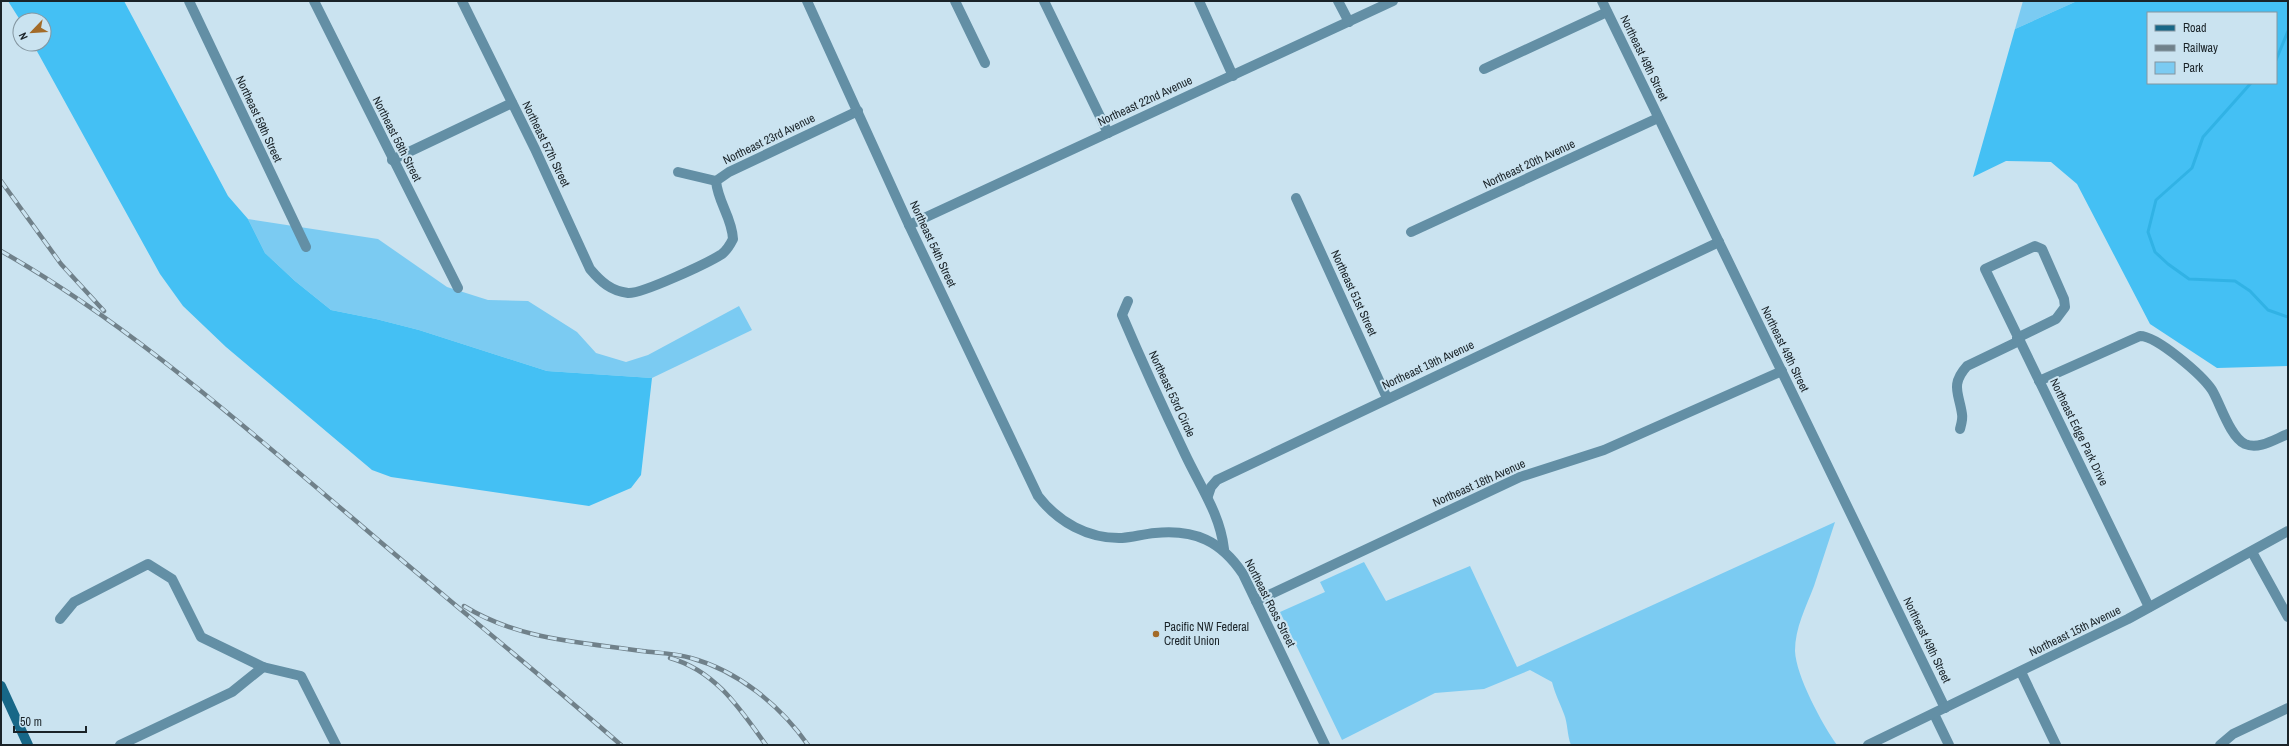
<svg xmlns="http://www.w3.org/2000/svg" width="2289" height="746" viewBox="0 0 2289 746" font-family="'Archivo Narrow',sans-serif">
<style>
.green{fill:#7bcbf2}
.forest{fill:#44c0f4;fill-rule:evenodd}
.lines{fill:none;stroke-linecap:round;stroke-linejoin:round}
.stream{stroke:#31b2e5;stroke-width:3}
.minor{stroke:#638fa5;stroke-width:10}
.tertiary{stroke:#638fa5;stroke-width:10}
.secondary{stroke:#176787;stroke-width:10}
.rail-casing{stroke:#70818a;stroke-width:4.5}
.rail{stroke:#cae3f0;stroke-width:3;stroke-dasharray:9;stroke-linecap:butt}
.poi-dot{fill:#a36b28;stroke:#cae3f0;stroke-width:1.5}
.labels{text-anchor:middle;stroke-width:4;stroke-linejoin:round;paint-order:stroke}
.street-label{font-size:12px;fill:#1a2328;stroke:#cae3f0}
.poi-label{font-size:12px;fill:#1a2328;stroke:#cae3f0;text-anchor:start}
</style>
<rect width="100%" height="100%" fill="#cae3f0"/>
<g class="green">
<path d="M2023 1H2077L2015 29Z"/>
<path d="M248 219 378 239 447 287 488 300 528 301 577 332 596 353 626 362 648 355 739 306 752 330 652 378 547 371 419 330 376 319 331 310 295 281 265 253Z"/>
<path d="M1835 522C1828 543 1821 565 1814 586 1806 607 1795 628 1795 651 1796 676 1822 724 1837 745H1571C1567 735 1568 724 1564 714 1560 703 1555 694 1552 682L1530 670 1484 689 1435 693 1342 740 1280 612 1325 592 1320 582 1364 562 1386 601 1470 566 1517 667Z"/>
</g>
<g class="forest">
<path d="M8 1H124L228 196 248 219 265 253 295 281 331 310 376 319 419 330 547 371 652 378 641 475 631 488 589 506 391 477 372 470 226 347 183 306 160 274 33 44H44V20H20Z"/>
<path d="M2077 1H2288V366L2217 368 2150 324 2077 184 2051 162 2006 161 1973 177 2015 29ZM2148 13H2276V83H2148Z"/>
</g>
<g class="lines">
<g class="stream">
<path d="M2276 60 2288 31"/>
<path d="M2251 83 2203 137 2192 168 2156 200 2148 232 2155 252 2168 264 2189 279 2235 281 2250 291 2268 310 2288 317"/>
</g>
<g class="minor">
<path d="M189 1 306 247"/>
<path d="M314 1 458 288"/>
<path d="M462 1 535 149 590 269C601 282 611 291 628 293 642 294 708 263 722 254 727 250 730 245 733 239 732 217 718 203 716 181L729 172 858 111"/>
<path d="M955 1 985 63"/>
<path d="M1044 1 1108 133"/>
<path d="M1199 1 1233 76"/>
<path d="M1338 1 1349 22"/>
<path d="M1484 69 1607 12"/>
<path d="M392 160 512 103"/>
<path d="M678 172 716 181"/>
<path d="M1296 198 1387 398"/>
<path d="M909 225 1393 1"/>
<path d="M1411 232 1658 118"/>
<path d="M1128 301 1122 315C1142 362 1163 408 1185 454 1200 486 1220 514 1224 549"/>
<path d="M2017 338 2056 319 2065 307 2064 299 2042 249 2035 246 1985 269 2149 607"/>
<path d="M2039 381 2140 336C2157 336 2202 375 2212 390 2220 403 2230 437 2245 444 2259 450 2275 439 2288 434"/>
<path d="M1960 429C1961 425 1963 419 1962 414 1959 393 1950 385 1967 366L2019 341"/>
<path d="M1208 496 1211 487 1217 480 1719 242"/>
<path d="M2252 552 2288 617"/>
<path d="M1256 601 1520 477 1604 450 1782 371"/>
<path d="M60 619 74 602 148 564 172 579 201 637 263 667 301 676 336 745"/>
<path d="M2021 672 2056 745"/>
<path d="M1934 714 1949 745"/>
<path d="M120 745 232 692 263 667"/>
<path d="M2220 745 2233 734 2288 708"/>
</g>
<g class="tertiary">
<path d="M807 1 909 225 1038 496C1058 522 1088 539 1122 538 1133 537 1144 534 1155 533 1195 529 1221 541 1243 574L1325 745"/>
<path d="M1602 1 1945 708"/>
<path d="M1868 745 2128 619 2288 531"/>
</g>
<path class="secondary" d="M1 686 28 745"/>
<defs>
<g id="rail">
<path d="M1 181 61 264 104 311"/>
<path d="M1 251C131 325 242 425 356 521 444 597 534 669 621 745"/>
<path d="M464 606C519 640 580 642 642 651 658 653 675 653 691 658 738 671 780 705 808 745"/>
<path d="M670 658C716 671 740 709 766 745"/>
</g>
</defs>
<use href="#rail" class="rail-casing"/>
<use href="#rail" class="rail"/>
</g>
<circle class="poi-dot" cx="1156" cy="634" r="4"/>
<g class="labels">
<g class="street-label">
<text transform="translate(1644 58) rotate(64)" y="4">Northeast 49th Street</text>
<text transform="translate(1145 101) rotate(-25)" y="4">Northeast 22nd Avenue</text>
<text transform="translate(259 119) rotate(65)" y="4">Northeast 59th Street</text>
<text transform="translate(397 139) rotate(63)" y="4">Northeast 58th Street</text>
<text transform="translate(769 139) rotate(-26)" y="4">Northeast 23rd Avenue</text>
<text transform="translate(546 144) rotate(64)" y="4">Northeast 57th Street</text>
<text transform="translate(1529 164) rotate(-25)" y="4">Northeast 20th Avenue</text>
<text transform="translate(933 244) rotate(65)" y="4">Northeast 54th Street</text>
<text transform="translate(1354 293) rotate(65)" y="4">Northeast 51st Street</text>
<text transform="translate(1785 349) rotate(64)" y="4">Northeast 49th Street</text>
<text transform="translate(1428 365) rotate(-25)" y="4">Northeast 19th Avenue</text>
<text transform="translate(1172 394) rotate(65)" y="4">Northeast 53rd Circle</text>
<text transform="translate(2079 432) rotate(64)" y="4">Northeast Edge Park Drive</text>
<text transform="translate(1479 483) rotate(-24)" y="4">Northeast 18th Avenue</text>
<text transform="translate(1270 603) rotate(63)" y="4">Northeast Ross Street</text>
<text transform="translate(2075 631) rotate(-26)" y="4">Northeast 15th Avenue</text>
<text transform="translate(1927 640) rotate(64)" y="4">Northeast 49th Street</text>
</g>
<g class="poi-label">
<text x="1164" y="631">Pacific NW Federal<tspan x="1164" dy="14">Credit Union</tspan></text>
</g>
</g>
<rect width="2289" height="746" fill="none" stroke="#1a2328" stroke-width="4"/>
<rect x="2147" y="12" width="130" height="72" fill="#cae3f0" stroke="#8496a0"/>
<rect x="2155" y="25" width="20" height="6" fill="#176787" stroke="#8496a0"/>
<text x="2183" y="32" font-size="12" fill="#1a2328">Road</text>
<rect x="2155" y="45" width="20" height="6" fill="#70818a" stroke="#8496a0"/>
<text x="2183" y="52" font-size="12" fill="#1a2328">Railway</text>
<rect x="2155" y="62" width="20" height="12" fill="#7bcbf2" stroke="#8496a0"/>
<text x="2183" y="72" font-size="12" fill="#1a2328">Park</text>
<g transform="translate(32 32) rotate(245)"><circle r="19" fill="#cae3f0" stroke="#8496a0"/>
<path d="M0-3L7 15L0 10L-7 15Z" fill="#a36b28"/>
<text y="-6" font-size="11" font-weight="bold" text-anchor="middle" fill="#1a2328">N</text>
</g>
<path d="M14 726v6h72v-6" fill="none" stroke="#1a2328" stroke-width="2"/>
<text x="20" y="726" font-size="12" fill="#1a2328" stroke="#cae3f0" stroke-width="3" paint-order="stroke">50 m</text>
</svg>
